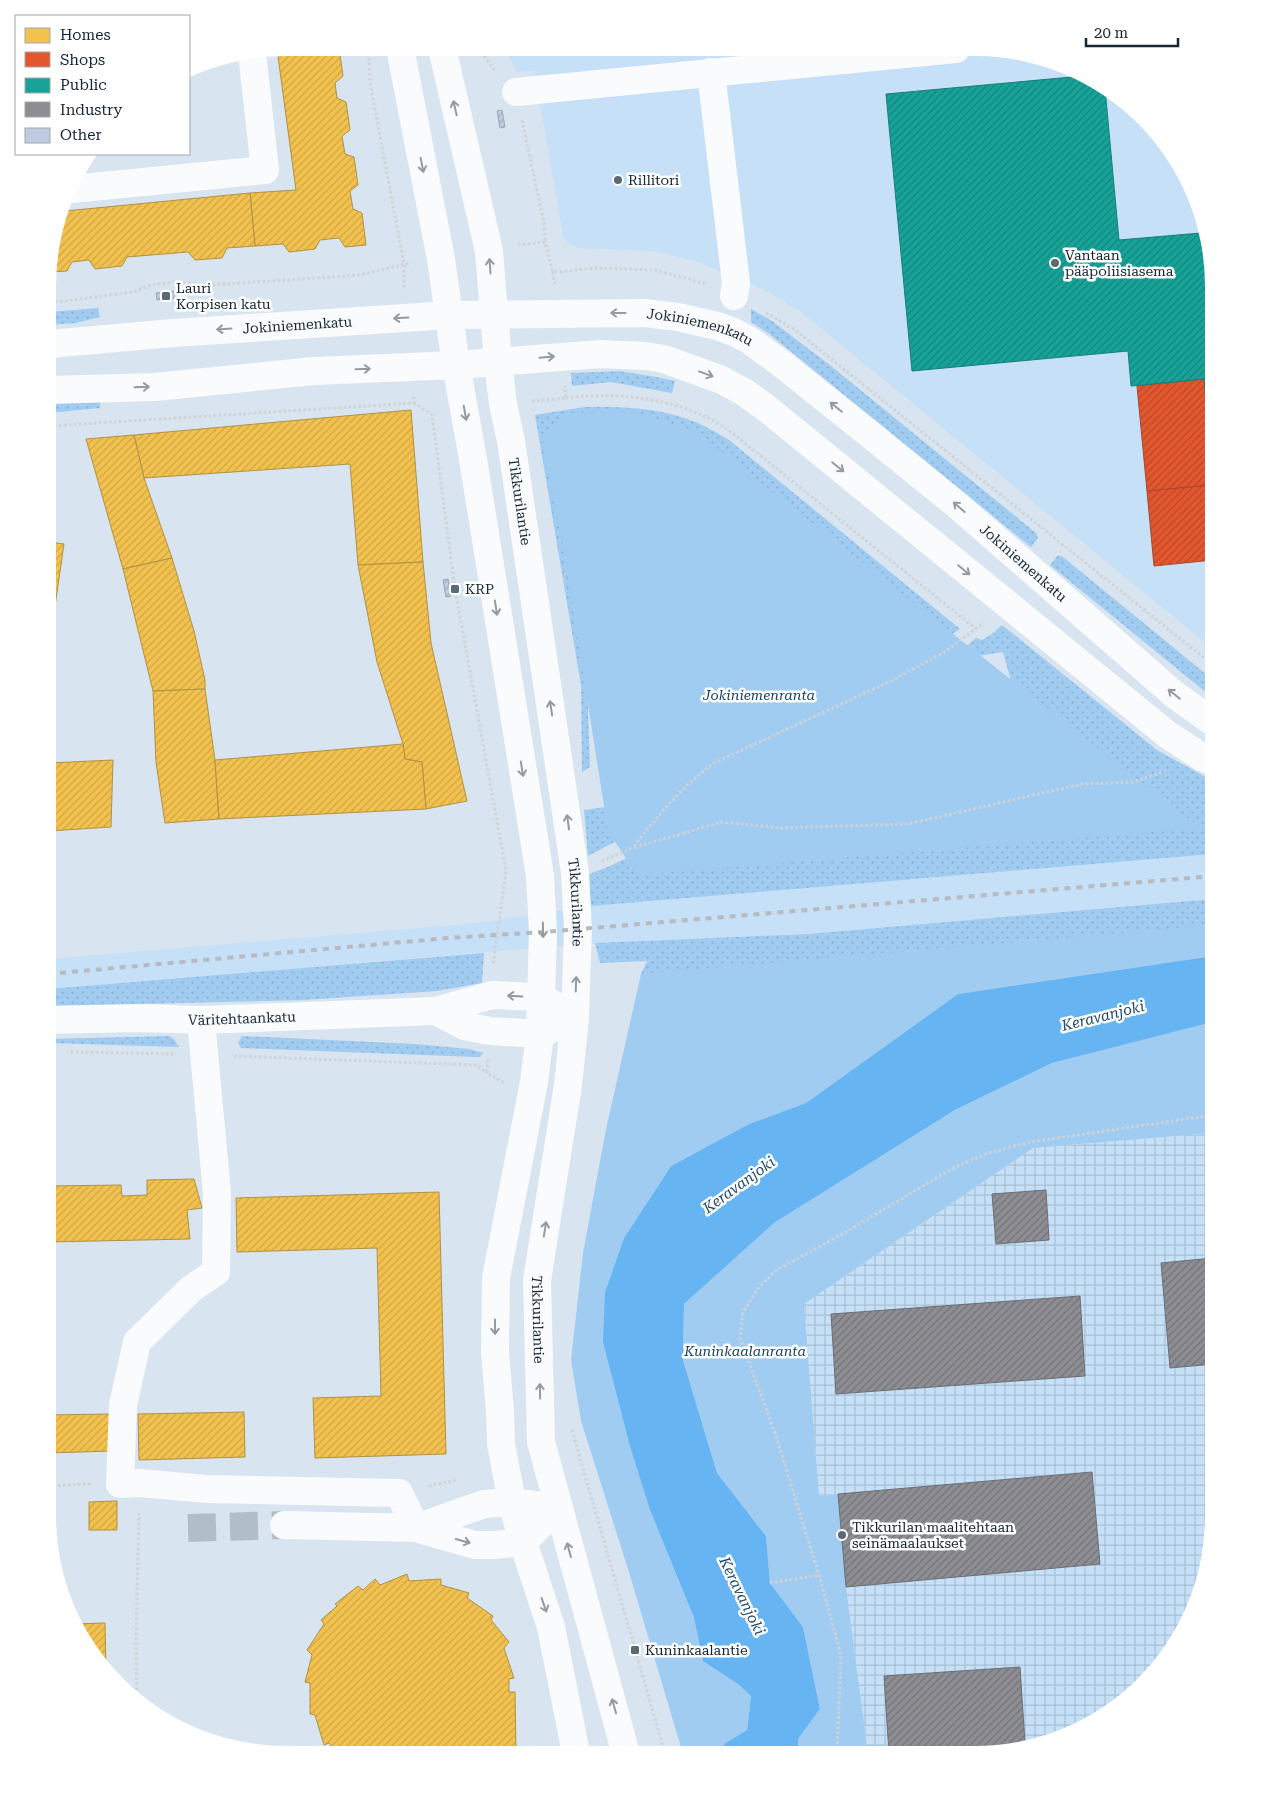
<svg xmlns="http://www.w3.org/2000/svg" width="1261" height="1802" viewBox="0 0 1261 1802" font-family="'Roboto Serif',serif">
<style>
.built{fill:#c6e0f7}
.industrial{fill:url(#industrial-grid)}
.grass{fill:url(#grass-dots)}
.green{fill:#a1ccf2}
.water{fill:#66b5f2}
.homes{fill:url(#homes-hatch);stroke:#b09246}
.shops{fill:url(#shops-hatch);stroke:#a64830}
.public{fill:url(#public-hatch);stroke:#177e7a}
.industry{fill:url(#industry-hatch);stroke:#6a6e76}
.building{fill:url(#building-hatch);stroke:#9ea7b4}
.lines{fill:none;stroke-linecap:round;stroke-linejoin:round}
.minor-tunnel{stroke:#b1beca;stroke-width:28;stroke-dasharray:28 14;stroke-linecap:butt}
.path{stroke:#cfd3d6;stroke-width:3;stroke-dasharray:2.5 2.5;stroke-linecap:butt}
.minor{stroke:#f9fbfd;stroke-width:28}
.major{stroke:#f9fbfd;stroke-width:28}
.rail{stroke:#b7babe;stroke-width:4;stroke-dasharray:6 6;stroke-linecap:butt}
.oneway{stroke:#939ba2}
.poi-dot{fill:#5b6875;stroke:#fff;stroke-width:2}
.labels{text-anchor:middle;stroke-width:5;stroke-linejoin:round;paint-order:stroke}
.poi-label{font-size:14px;fill:#172633;stroke:#fff;text-anchor:start}
.street-label{font-size:14px;fill:#172633;stroke:#fff}
.park-label{font-size:14px;font-style:italic;fill:#184162;stroke:#fff}
.water-label{font-size:15px;font-style:italic;fill:#1f486a;stroke:#fff}
</style>
<defs>
<pattern id="industrial-grid" width="8" height="8" patternUnits="userSpaceOnUse" patternTransform="scale(1.25)"><rect width="8" height="8" fill="#c6e0f7"/><path d="M0 4h8M4 0v8" fill="none" stroke="#a9c0d4"/></pattern>
<pattern id="grass-dots" width="8" height="8" patternUnits="userSpaceOnUse" patternTransform="scale(1.25)"><rect width="8" height="8" fill="#a1ccf2"/><path d="M2 2h.1M6 6h.1" fill="none" stroke="#8aafd0" stroke-width="1.8" stroke-linecap="round"/></pattern>
<pattern id="homes-hatch" width="6" height="6" patternUnits="userSpaceOnUse" patternTransform="scale(1.25)"><rect width="6" height="6" fill="#f2c14e"/><path d="M-1 1l2-2M0 6l6-6M5 7l2-2" fill="none" stroke="#cfa645"/></pattern>
<pattern id="shops-hatch" width="6" height="6" patternUnits="userSpaceOnUse" patternTransform="scale(1.25)"><rect width="6" height="6" fill="#e4572e"/><path d="M-1 1l2-2M0 6l6-6M5 7l2-2" fill="none" stroke="#b84828"/></pattern>
<pattern id="public-hatch" width="6" height="6" patternUnits="userSpaceOnUse" patternTransform="scale(1.25)"><rect width="6" height="6" fill="#17a398"/><path d="M-1 1l2-2M0 6l6-6M5 7l2-2" fill="none" stroke="#14857d"/></pattern>
<pattern id="industry-hatch" width="6" height="6" patternUnits="userSpaceOnUse" patternTransform="scale(1.25)"><rect width="6" height="6" fill="#8d8d92"/><path d="M-1 1l2-2M0 6l6-6M5 7l2-2" fill="none" stroke="#727378"/></pattern>
<pattern id="building-hatch" width="6" height="6" patternUnits="userSpaceOnUse" patternTransform="scale(1.25)"><rect width="6" height="6" fill="#bfcbe0"/><path d="M-1 1l2-2M0 6l6-6M5 7l2-2" fill="none" stroke="#a3aec1"/></pattern>
</defs>
<rect width="100%" height="100%" fill="#d8e4f0"/>
<g class="built">
<path d="M505 48 1006 50 1066 66 1120 97 1189 181 1213 286V649L801 312 772 294 750 283 695 261 654 251 577 248 564 240 534 71 517 72Z"/>
<path d="M1213 854V899L808 934 594 943 48 989V959L477 923 591 906Z"/>
</g>
<path class="industrial" d="M1213 1133V1532L1201 1593 1173 1649 1132 1696 1080 1730 975 1754H868L846 1587 838 1495 819 1496 804 1304 1033 1148Z"/>
<g class="grass">
<path d="M98 308 100 317 76 323 49 325V312Z"/>
<path d="M751 309 772 321 831 366 1036 533 1038 538 1031 547 768 333 751 322Z"/>
<path d="M620 371 651 376 675 381 672 393 611 382 572 386 571 373Z"/>
<path d="M101 398 100 408 49 413V401Z"/>
<path d="M584 407C623 406 662 408 698 423 709 428 719 434 729 440L960 629 935 645 587 683 590 767 582 772 581 685 535 415Z"/>
<path d="M1058 555 1063 557 1213 680V698L1050 565Z"/>
<path d="M1002 625 1157 750 1213 781V854L591 906 587 875 610 866 641 851 1036 770 1003 652 971 657 960 652 976 638 982 640 992 634Z"/>
<path d="M632 803 630 834 588 856 584 810Z"/>
<path d="M1213 899V956L940 971 641 974 647 961 600 963 595 943 808 934Z"/>
<path d="M484 953 482 983 437 991 304 1000 48 1006V989Z"/>
<path d="M169 1036 174 1039 179 1047 48 1043V1039Z"/>
<path d="M242 1036 415 1044 469 1049 483 1053 480 1057H476L241 1048 238 1043Z"/>
</g>
<g class="green">
<path d="M633 412 695 431 1200 828 637 875 608 831 562 540 542 443 566 413Z"/>
<path d="M1213 925V956L958 994 806 1103 749 1124 671 1166 624 1238 605 1292 650 1510 694 1618 703 1660 738 1684 751 1696 747 1730 724 1744 726 1754H683L628 1569 581 1421 571 1360 583 1253 606 1129 641 974Z"/>
<path d="M1213 1022V1133L1033 1148 804 1304 819 1496 838 1494 846 1587 868 1754H798V1739L820 1709 803 1627 770 1583 766 1536 717 1473 683 1360 684 1304 774 1223 955 1110 1052 1063Z"/>
</g>
<path class="water" d="M1213 956V1022L1052 1063 955 1110 774 1223 684 1304 683 1360 717 1473 766 1536 770 1583 803 1627 820 1709 798 1739V1754H726L724 1744 747 1730 751 1696 738 1684 703 1661 694 1618 650 1510 630 1446 603 1342 605 1292 624 1238 671 1166 749 1124 806 1103 958 994Z"/>
<g class="homes">
<path d="M286 48H339L343 76 335 83 337 98 346 102 350 130 342 136 345 154 354 157 358 185 350 191 353 209 362 213 366 245 345 247 339 238 320 240 315 249 289 252 283 244 255 246 250 193 296 190 277 49Z"/>
<path d="M250 193 255 246 227 248 222 258 195 260 188 252 127 257 122 266 95 269 89 260 72 262 67 271 50 272V255L65 211Z"/>
<path d="M411 410 423 562 358 565 350 464 144 478 134 435Z"/>
<path d="M134 435 144 478 172 558 123 569 86 439Z"/>
<path d="M49 542 64 544 55 606 49 605Z"/>
<path d="M172 558 194 631 205 680V689L153 691 123 569Z"/>
<path d="M423 562 431 643 467 801 426 809 422 762 405 759 403 744 377 662 358 565Z"/>
<path d="M205 689 215 760 219 819 165 823 156 762 153 691Z"/>
<path d="M403 744 405 759 422 762 426 809 219 819 215 760Z"/>
<path d="M113 760 111 827 49 831V763Z"/>
<path d="M194 1179 202 1208 187 1210 190 1239 48 1242V1186L121 1185 122 1196 147 1195V1180Z"/>
<path d="M439 1192 446 1454 315 1458 313 1398 381 1396 377 1248 237 1252 236 1198Z"/>
<path d="M244 1412 245 1457 139 1460 138 1414Z"/>
<path d="M111 1414 112 1451 48 1453V1415Z"/>
<path d="M117 1501V1530H89V1502Z"/>
<path d="M407 1574 409 1581 441 1579V1585L469 1593 467 1598 493 1616 491 1620 509 1642 504 1648 514 1678 509 1679V1692H515L516 1753H336L329 1743 324 1745 315 1715 310 1714V1683L305 1682 312 1655 307 1650 324 1624 321 1620 337 1606 335 1604 358 1586 363 1590 375 1579 380 1585Z"/>
<path d="M105 1623 106 1672 74 1624Z"/>
</g>
<g class="shops">
<path d="M1204 379 1210 442 1213 441V485L1147 491 1137 386Z"/>
<path d="M1213 485V560L1154 566 1147 491Z"/>
</g>
<g class="public">
<path d="M531 48H598L532 55Z"/>
<path d="M1083 76 1105 88 1119 240 1201 233 1213 286V441L1210 442 1204 379 1131 386 1128 351 912 371 886 94Z"/>
</g>
<g class="industry">
<path d="M1046 1190 1049 1240 996 1244 992 1194Z"/>
<path d="M1213 1258V1364L1170 1368 1161 1263Z"/>
<path d="M1080 1296 1085 1376 836 1394 831 1314Z"/>
<path d="M1092 1472 1100 1564 846 1587 838 1494Z"/>
<path d="M1020 1667 1025 1743 975 1754H889L884 1676Z"/>
</g>
<g class="building">
<path d="M502 110 505 127 500 128 497 111Z"/>
<path d="M174 291 175 298 157 300 156 293Z"/>
<path d="M448 579 451 596 446 597 443 580Z"/>
</g>
<g class="lines">
<path class="minor-tunnel" d="M188 1528 284 1525"/>
<g class="path">
<path d="M478 48 496 72"/>
<path d="M369 53 370 83 404 264V289"/>
<path d="M522 120 544 223 545 242"/>
<path d="M518 245 545 242 553 272 597 268 655 270 706 284"/>
<path d="M553 272 555 285"/>
<path d="M50 303 133 292 151 285 174 282 212 285 359 275 411 263"/>
<path d="M766 313 795 330 1213 665"/>
<path d="M413 397 415 403 432 415 455 589 506 871 493 966"/>
<path d="M566 398C608 392 665 397 704 416 713 420 722 426 731 432L976 629"/>
<path d="M532 401 566 398 565 386"/>
<path d="M49 426 415 403"/>
<path d="M634 846C658 816 682 786 714 763L891 681 946 651 984 623"/>
<path d="M602 861 633 848 722 822 779 828 908 824 1082 784 1133 782 1165 771"/>
<path d="M71 1052 175 1054"/>
<path d="M234 1056 477 1065 487 1073"/>
<path d="M488 1060 487 1073 505 1083"/>
<path d="M572 1430 665 1754"/>
<path d="M48 1486 92 1484"/>
<path d="M429 1486 457 1480"/>
<path d="M770 1583 819 1575"/>
<path d="M137 1700 136 1642 139 1513"/>
<path d="M837 1754 841 1655 819 1575 776 1436 740 1337 743 1312 759 1287 777 1270 839 1236 955 1167 988 1153 1030 1142 1213 1115"/>
</g>
<g class="minor">
<path d="M711 72 736 283 734 296"/>
<path d="M516 92 956 49"/>
<path d="M72 189 265 170 252 53"/>
<path d="M436 1011 464 1026 490 1031 540 1034 561 1025"/>
<path id="s1" d="M48 1020 141 1018 201 1020 436 1011 492 995 541 997 575 1018"/>
<path d="M201 1020 217 1193 216 1272 191 1289 137 1342 123 1405 120 1484 140 1483 206 1489 399 1493 416 1528"/>
<path d="M284 1525 416 1528 475 1545H494L523 1542 558 1508"/>
<path d="M416 1528 484 1504 512 1502 558 1508"/>
</g>
<g class="major">
<path d="M400 48 441 259 456 365 473 459 540 876 543 932 540 1034 534 1082 496 1278 495 1352 500 1411 501 1444 512 1502 523 1542 551 1627 576 1753"/>
<path id="s2" d="M442 48 489 251 498 362 503 404 511 441 575 873 578 929 575 1018 568 1085 537 1280 541 1442 626 1754"/>
<path id="s3" d="M49 344 173 333 450 315 645 313 678 317 717 326 734 332 749 340 782 364 872 436 957 505 1175 695 1213 722"/>
<path d="M49 390 155 387 314 371 456 365 601 354 645 356 664 359 722 380 744 392 765 407 1168 735 1202 757 1213 762"/>
</g>
<path class="rail" d="M48 974 448 938 543 932 1213 876"/>
</g>
<defs><path id="oneway-shaft" d="M-6 0H5M1.5-3L5.5 0L1.5 3" fill="none" stroke-width="1.6" stroke-linecap="round" stroke-linejoin="round" transform="scale(1.25)"/></defs>
<g class="oneway">
<use href="#oneway-shaft" transform="translate(455 108) rotate(-103)"/>
<use href="#oneway-shaft" transform="translate(422 165) rotate(79)"/>
<use href="#oneway-shaft" transform="translate(490 266) rotate(-94)"/>
<use href="#oneway-shaft" transform="translate(618 313) rotate(-180)"/>
<use href="#oneway-shaft" transform="translate(401 318) rotate(177)"/>
<use href="#oneway-shaft" transform="translate(224 329) rotate(176)"/>
<use href="#oneway-shaft" transform="translate(547 357) rotate(-5)"/>
<use href="#oneway-shaft" transform="translate(363 369) rotate(-2)"/>
<use href="#oneway-shaft" transform="translate(706 374) rotate(20)"/>
<use href="#oneway-shaft" transform="translate(142 387) rotate(-2)"/>
<use href="#oneway-shaft" transform="translate(836 407) rotate(-141)"/>
<use href="#oneway-shaft" transform="translate(465 413) rotate(80)"/>
<use href="#oneway-shaft" transform="translate(838 467) rotate(39)"/>
<use href="#oneway-shaft" transform="translate(959 507) rotate(-139)"/>
<use href="#oneway-shaft" transform="translate(964 570) rotate(39)"/>
<use href="#oneway-shaft" transform="translate(496 608) rotate(81)"/>
<use href="#oneway-shaft" transform="translate(1174 694) rotate(-141)"/>
<use href="#oneway-shaft" transform="translate(551 708) rotate(-99)"/>
<use href="#oneway-shaft" transform="translate(522 769) rotate(81)"/>
<use href="#oneway-shaft" transform="translate(568 822) rotate(-98)"/>
<use href="#oneway-shaft" transform="translate(543 930) rotate(89)"/>
<use href="#oneway-shaft" transform="translate(576 984) rotate(-88)"/>
<use href="#oneway-shaft" transform="translate(515 996) rotate(-177)"/>
<use href="#oneway-shaft" transform="translate(545 1229) rotate(-81)"/>
<use href="#oneway-shaft" transform="translate(495 1327) rotate(90)"/>
<use href="#oneway-shaft" transform="translate(540 1391) rotate(-91)"/>
<use href="#oneway-shaft" transform="translate(463 1541) rotate(16)"/>
<use href="#oneway-shaft" transform="translate(569 1550) rotate(-105)"/>
<use href="#oneway-shaft" transform="translate(544 1605) rotate(71)"/>
<use href="#oneway-shaft" transform="translate(614 1706) rotate(-106)"/>
</g>
<g class="poi-dot">
<circle cx="618" cy="180" r="5"/>
<circle cx="1055" cy="263" r="5"/>
<rect x="161" y="291" width="10" height="10" rx="2.5"/>
<rect x="450" y="584" width="10" height="10" rx="2.5"/>
<circle cx="842" cy="1535" r="5"/>
<rect x="630" y="1645" width="10" height="10" rx="2.5"/>
</g>
<g class="labels">
<g class="poi-label">
<text x="628" y="185">Rillitori</text>
<text x="1065" y="260">Vantaan<tspan x="1065" dy="16">pääpoliisiasema</tspan></text>
<text x="176" y="293">Lauri<tspan x="176" dy="16">Korpisen katu</tspan></text>
<text x="465" y="594">KRP</text>
<text x="852" y="1532">Tikkurilan maalitehtaan<tspan x="852" dy="16">seinämaalaukset</tspan></text>
<text x="645" y="1655">Kuninkaalantie</text>
</g>
<g class="street-label">
<text dy="5" stroke="none"><textPath href="#s3" startOffset="249">Jokiniemenkatu</textPath></text>
<text dy="5" stroke="none"><textPath href="#s3" startOffset="654">Jokiniemenkatu</textPath></text>
<text dy="5" stroke="none"><textPath href="#s2" startOffset="461">Tikkurilantie</textPath></text>
<text dy="5" stroke="none"><textPath href="#s3" startOffset="1059">Jokiniemenkatu</textPath></text>
<text dy="5" stroke="none"><textPath href="#s2" startOffset="866">Tikkurilantie</textPath></text>
<text dy="5" stroke="none"><textPath href="#s1" startOffset="194">Väritehtaankatu</textPath></text>
<text dy="5" stroke="none"><textPath href="#s2" startOffset="1286">Tikkurilantie</textPath></text>
</g>
<g class="park-label">
<text x="759" y="700">Jokiniemenranta</text>
<text x="745" y="1356">Kuninkaalanranta</text>
</g>
<g class="water-label">
<text transform="translate(1103 1016) rotate(-14)" y="5">Keravanjoki</text>
<text transform="translate(739 1185) rotate(-36)" y="5">Keravanjoki</text>
<text transform="translate(742 1596) rotate(64)" y="5">Keravanjoki</text>
</g>
</g>
<path d="M0 0H1261V1802H0ZM286 56H975A230 230 0 0 1 1205 286V1516A230 230 0 0 1 975 1746H286A230 230 0 0 1 56 1516V286A230 230 0 0 1 286 56Z" fill="#fff" fill-rule="evenodd"/>
<rect x="15" y="15" width="175" height="140" fill="#ffffff" stroke="#a2a8ad"/>
<rect x="25" y="28" width="25" height="15" fill="#f2c14e" stroke="#a2a8ad"/>
<text x="60" y="40" font-size="15" fill="#172633">Homes</text>
<rect x="25" y="52" width="25" height="15" fill="#e4572e" stroke="#a2a8ad"/>
<text x="60" y="65" font-size="15" fill="#172633">Shops</text>
<rect x="25" y="78" width="25" height="15" fill="#17a398" stroke="#a2a8ad"/>
<text x="60" y="90" font-size="15" fill="#172633">Public</text>
<rect x="25" y="102" width="25" height="15" fill="#8d8d92" stroke="#a2a8ad"/>
<text x="60" y="115" font-size="15" fill="#172633">Industry</text>
<rect x="25" y="128" width="25" height="15" fill="#bfcbe0" stroke="#a2a8ad"/>
<text x="60" y="140" font-size="15" fill="#172633">Other</text>
<path d="M1086 38v8h92v-8" fill="none" stroke="#172633" stroke-width="2.5"/>
<text x="1094" y="38" font-size="15" fill="#172633" stroke="#ffffff" stroke-width="4" paint-order="stroke">20 m</text>
</svg>
